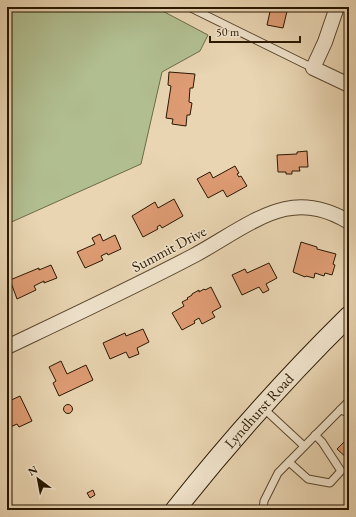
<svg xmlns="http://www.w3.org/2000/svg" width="356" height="517" viewBox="0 0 356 517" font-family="'EB Garamond',serif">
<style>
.green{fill:#b1be90;stroke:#6d6a48}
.building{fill:#df9c74;stroke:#291700}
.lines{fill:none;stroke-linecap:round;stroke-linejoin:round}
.lane-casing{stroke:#59462c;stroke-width:9}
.street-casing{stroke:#59462c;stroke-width:16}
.secondary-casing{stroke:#291700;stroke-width:21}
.lane{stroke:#f1e4cd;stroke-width:7}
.street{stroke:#f1e4cd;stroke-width:14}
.secondary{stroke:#f1e4cd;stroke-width:19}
.labels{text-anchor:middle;stroke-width:3;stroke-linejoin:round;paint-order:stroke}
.street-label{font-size:15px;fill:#291700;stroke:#f1e4cd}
</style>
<rect width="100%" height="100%" fill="#e9d5b2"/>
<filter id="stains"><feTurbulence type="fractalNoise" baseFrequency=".005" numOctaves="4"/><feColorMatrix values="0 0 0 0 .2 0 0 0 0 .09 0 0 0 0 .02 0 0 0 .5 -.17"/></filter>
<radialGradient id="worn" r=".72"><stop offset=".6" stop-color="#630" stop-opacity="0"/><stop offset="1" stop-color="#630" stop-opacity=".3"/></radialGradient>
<path class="green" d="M7 7H155L208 35 200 51 162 72 141 164 7 224Z"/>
<g class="building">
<path d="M271 7H288L283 28 267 25Z"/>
<path d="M169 72 195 74 193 88H190L189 102 192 103 190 115H187L186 126 172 124 173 119 166 118 171 86 168 85Z"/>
<path d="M307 151 308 167H299L300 171H292V174H286V172H278L277 155 297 154V152Z"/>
<path d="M235 166 239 173 237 174 239 177 241 176 247 186 227 197 223 190 208 198 197 179 210 172 213 178Z"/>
<path d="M174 199 183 216 162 228 160 225 157 227 158 229 143 237 132 216 155 202 158 208Z"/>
<path d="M100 234 103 241 115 235 121 249 108 255 107 253 101 256 103 260 85 268 77 252 95 244 92 238Z"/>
<path d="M301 242 317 247V249L336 254 333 264 335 265 332 275 325 273 324 276 315 273 314 278 306 276 305 277 293 272Z"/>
<path d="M269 263 277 278 266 284 269 290 263 293 259 287 242 295 232 275 245 269 247 273Z"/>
<path d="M51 265 57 278 44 283V281L34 286 36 290 17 299 10 280 39 268V270Z"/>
<path d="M211 287 221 307 212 312 215 317 202 324 199 318 194 321 195 323 182 330 172 313 184 306 182 302 188 299 187 298 192 295V294L199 290V292L204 289 205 290Z"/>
<path d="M143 329 149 342 137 348 139 354 129 358 126 352 110 359 103 343 125 333 126 336Z"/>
<path d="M61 361 67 374 86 365 93 380 59 396 53 383 56 381 49 367Z"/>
<path d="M20 396 32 421 19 427 17 424 8 428 7 402Z"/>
<circle cx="68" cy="409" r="4.5"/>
<path d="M349 437V460L337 449Z"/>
<path d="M93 490 95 495 90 498 87 493Z"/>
</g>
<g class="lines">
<defs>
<g id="lane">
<path d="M189 7 313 68"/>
<path d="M262 407 304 446"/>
<path d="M340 410 349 413"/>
<path d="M289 462 308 479 330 483 341 471 322 442 315 435"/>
<path d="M263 510 264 501 278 473 349 401"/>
</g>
<g id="street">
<path d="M337 7 325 42 313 68 349 85"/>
<path d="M7 347C70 317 132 288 193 256 220 242 256 215 285 209 309 204 329 210 349 222"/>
</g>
<g id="secondary">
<path id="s1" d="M175 510C229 442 287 377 349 316"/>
</g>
</defs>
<use href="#lane" class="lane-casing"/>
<use href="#street" class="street-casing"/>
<use href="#secondary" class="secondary-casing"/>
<use href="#lane" class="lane"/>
<use href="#street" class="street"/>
<use href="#secondary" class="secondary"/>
</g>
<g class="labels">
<g class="street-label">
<text transform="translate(169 249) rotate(-28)" y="5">Summit Drive</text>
<text dy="5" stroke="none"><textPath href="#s1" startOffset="130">Lyndhurst Road</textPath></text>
</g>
</g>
<rect width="356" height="517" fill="none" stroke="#e9d5b2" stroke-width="24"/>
<rect x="8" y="8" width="340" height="501" fill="none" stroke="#291700" stroke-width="2"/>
<rect x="12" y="12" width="332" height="493" fill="none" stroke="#291700"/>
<g transform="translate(38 479) rotate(328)" stroke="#f1e4cd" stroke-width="3" paint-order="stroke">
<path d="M0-3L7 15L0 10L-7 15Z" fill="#291700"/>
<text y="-6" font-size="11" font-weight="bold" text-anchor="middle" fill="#291700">N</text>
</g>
<path d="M210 36v6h90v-6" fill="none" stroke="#291700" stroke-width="2"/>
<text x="216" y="36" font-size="12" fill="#291700" stroke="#f1e4cd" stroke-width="3" paint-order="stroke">50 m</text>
<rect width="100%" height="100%" filter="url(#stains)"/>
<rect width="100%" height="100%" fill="url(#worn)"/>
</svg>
